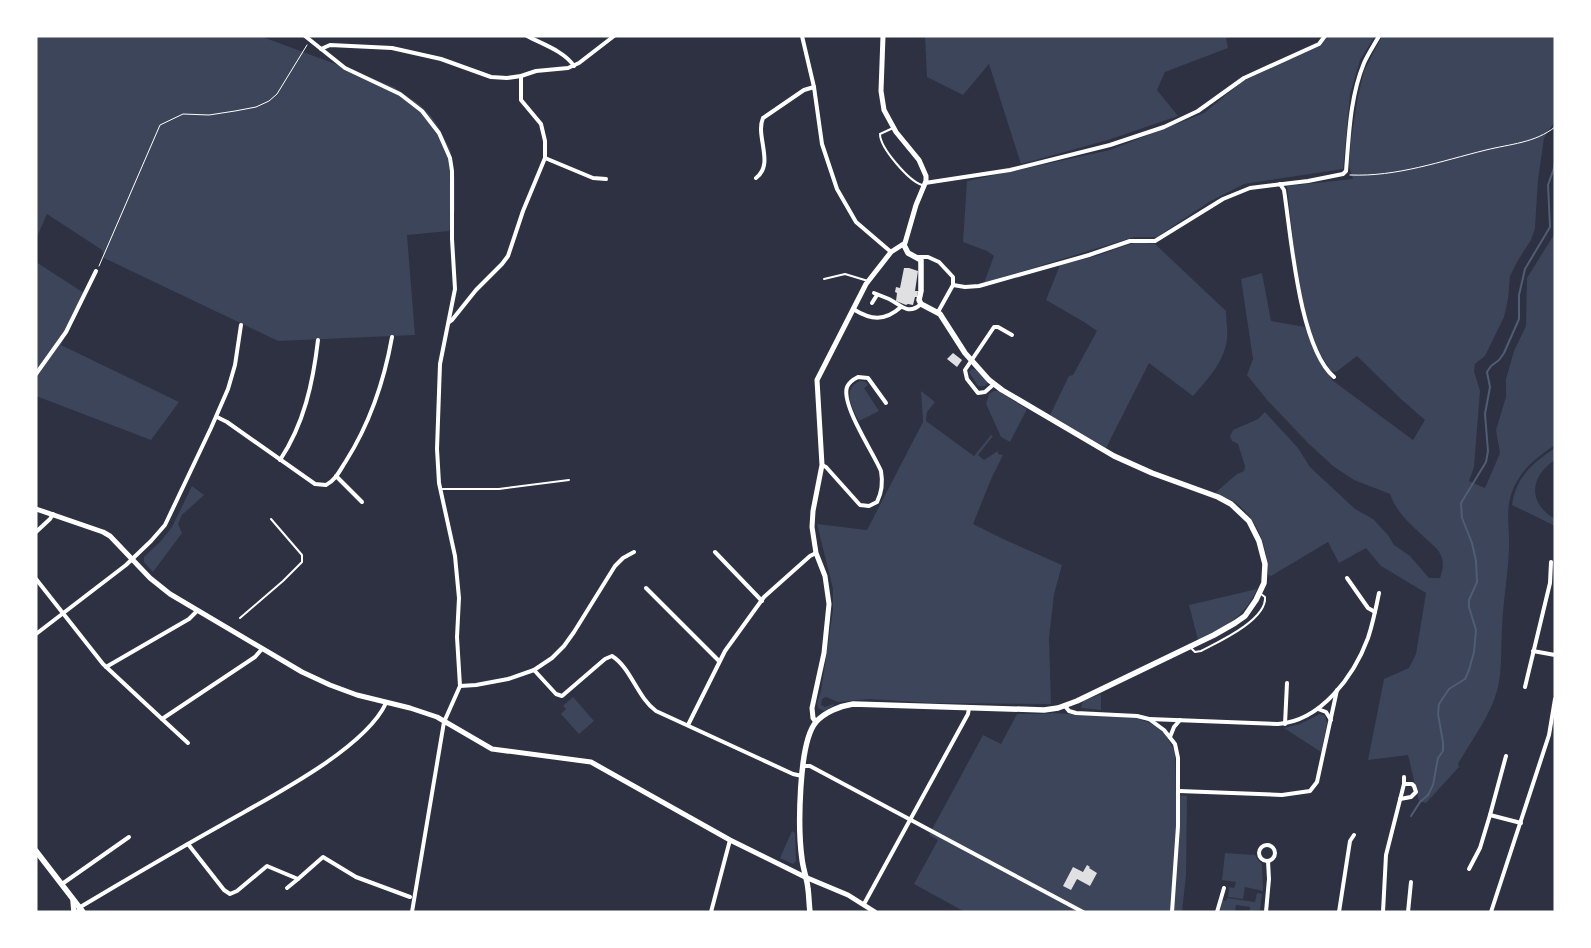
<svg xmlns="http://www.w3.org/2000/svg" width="1591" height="948" viewBox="0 0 1591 948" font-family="Georgia,serif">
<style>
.green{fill:#3c4559}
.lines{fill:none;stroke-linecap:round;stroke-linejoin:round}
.stream{stroke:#4f5d75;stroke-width:2}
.building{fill:#e0e0e3}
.path{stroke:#fff;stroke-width:1}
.service{stroke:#fff;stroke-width:2}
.minor{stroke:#fff;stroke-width:4}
.tertiary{stroke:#fff;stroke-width:5}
.secondary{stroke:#fff;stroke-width:5.5}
</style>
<rect width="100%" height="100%" fill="#2d3142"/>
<g class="green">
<path d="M36 36H260L349 69 394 87 420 105 431 116 439 128 450 149 455 179V211L449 231 407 235 415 335 278 341 104 258 102 250 47 214 36 239Z"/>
<path d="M925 36H1233L1226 38 1228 48 1165 72 1157 90 1178 116 1108 140 1021 164 989 64 963 95 927 77Z"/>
<path d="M1329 36H1375L1360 60 1350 94 1343 169 1244 184 1209 202 1157 237H1134L984 283 994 256 987 251 963 242 967 181 1110 150 1204 113 1243 81 1319 46Z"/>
<path d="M1382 36H1555V121L1544 138 1538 180 1535 228 1531 240 1517 262 1510 276 1508 299 1504 317 1485 356 1475 364 1474 371 1480 391 1474 467 1469 481 1485 488 1500 453 1496 430 1506 397V379L1514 351 1526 326 1527 278 1555 233V445C1536 458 1520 470 1512 492 1505 510 1510 529 1509 549 1508 575 1503 602 1502 628 1501 646 1502 664 1499 682 1494 711 1473 738 1458 764L1459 767 1426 803 1419 801 1408 755 1368 760 1384 679 1409 668 1416 654 1426 593 1381 566 1366 548 1339 563 1328 542 1271 576 1268 575C1268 547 1257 517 1233 501 1227 498 1221 496 1215 493L1237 474 1244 471 1245 466 1238 444 1232 441 1230 436 1233 430 1258 419 1265 412 1298 448 1310 467 1355 509 1373 519 1388 535 1394 545 1410 556 1429 578H1440C1442 572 1444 565 1442 559 1440 549 1431 544 1424 537 1410 524 1396 512 1390 494L1354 480 1333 466 1308 443 1268 401 1247 375 1253 359 1241 279 1262 273 1271 321 1305 327 1313 346 1332 380 1413 440 1425 420 1402 400 1357 356 1336 372 1331 371C1322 357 1311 339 1307 323 1296 278 1292 231 1287 186L1353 179 1349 166 1351 139 1358 96 1364 71Z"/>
<path d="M1136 242 1155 244 1226 311C1226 320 1228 330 1227 339 1225 361 1207 380 1193 396L1149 363 1106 448 1050 415 1069 376 1073 375 1097 331 1084 322 1046 300 1060 265 1096 256Z"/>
<path d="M36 262 84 293 61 345 179 402 151 440 36 396Z"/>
<path d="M972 369 976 370 987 381V384L985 386H978L969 372Z"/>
<path d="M860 381 866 382 868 385 864 388 879 411 859 421C853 410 841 388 860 381Z"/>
<path d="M921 391 935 402 927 412 926 421 974 456 991 435 993 436 978 455 984 460 998 451V454L1003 455 992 477 973 524 1003 539 1062 565 1054 594 1049 638 1051 704 932 703 869 699 838 702 826 697 822 699 821 705 825 707 833 704 834 705 824 711 818 708 817 703 821 691 833 610V589L817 524 867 530 923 422Z"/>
<path d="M994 391H998L1027 409 1010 442 1001 437 986 404 989 394Z"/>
<path d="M1555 448V460C1529 477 1528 503 1555 519V526L1512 505C1516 476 1533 463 1555 448Z"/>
<path d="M192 486 204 495 182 515 178 524 182 533 153 572 144 562V557L161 541 172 527Z"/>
<path d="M1257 589C1246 615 1224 629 1198 640L1189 605Z"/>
<path d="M1101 694V710L1081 708 1083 701Z"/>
<path d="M573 697 594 721 579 734 561 714 566 709 563 706Z"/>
<path d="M1053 713 1135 718 1148 722 1157 727 1164 733 1175 751 1176 795 1187 796 1186 875 1182 912H965L914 884 938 840 929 835 983 735 1001 744 1017 714H1043Z"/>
<path d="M1320 714 1325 716 1327 723 1321 752 1284 728 1300 724Z"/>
<path d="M792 831 795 833 796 861 793 864 780 858Z"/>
<path d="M1225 853 1255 855 1258 860 1262 864 1263 891 1245 887 1243 899 1228 897 1229 887 1234 888 1236 882 1222 880Z"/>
<path d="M1257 893 1262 894 1260 910 1250 911V907L1236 905 1235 912H1220L1222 900 1226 901 1227 898 1255 902Z"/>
</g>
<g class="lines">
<path class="stream" d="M1411 816 1420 802 1428 795 1433 785 1438 758 1443 751V742L1438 714 1439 704 1449 689 1465 679 1469 670 1474 652 1476 630 1469 607V600L1477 582 1476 561 1472 543 1462 518 1461 503 1486 462 1488 451 1485 414 1490 387 1487 372 1491 366 1499 360 1504 353 1519 319V295L1525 269 1550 227 1548 185 1554 168 1555 162"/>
</g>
<g class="building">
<path d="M904 268H909L918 271 915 291H918L917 297H915L913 305 908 304 906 305 896 301 897 293 895 292 896 287 900 288Z"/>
<path d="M953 353 962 360 957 367 947 359Z"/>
<path d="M1087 865 1090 867 1089 868 1097 873 1090 886 1077 879 1071 890 1063 886 1073 867 1083 872Z"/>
</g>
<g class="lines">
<g class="path">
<path d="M1350 175C1397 177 1441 161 1486 150 1510 144 1535 143 1555 127"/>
<path d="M99 266 160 125 183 114 209 115 235 111 256 107 269 101 277 94 307 45"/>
</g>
<g class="service">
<path d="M893 128 880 134C880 148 909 181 922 185"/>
<path d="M824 279 845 274 868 281"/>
<path d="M442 489H499L569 480"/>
<path d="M240 618 283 581 302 562V555L271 519"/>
<path d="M1190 647 1195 652 1201 651C1218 642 1267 620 1265 597L1261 594"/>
</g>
<g class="minor">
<path d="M305 36 345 68 400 94 422 111 439 133 450 158 452 171V239L455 289 440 364 437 449 439 483 455 556 459 598 457 637 460 686 444 722 412 912"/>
<path d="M527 36C542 44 564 51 574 66"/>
<path d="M802 36 814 87 822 144 837 189 856 222 891 252"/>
<path d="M321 49 330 45 392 48 441 59 491 77 507 78 521 76 536 71 568 68 579 63 614 36"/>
<path d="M545 158 593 178 606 179"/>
<path d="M756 178C775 164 755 136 763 118L804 90 814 87"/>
<path d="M925 183 1010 170 1110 145 1164 127 1198 111 1244 78 1319 44 1325 36"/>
<path d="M1280 184 1284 190C1291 235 1299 347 1334 377"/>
<path d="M918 257H928L939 262 953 277V285L938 312"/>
<path d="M953 285 965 287 979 286 1089 255 1130 241H1155L1223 199 1250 188 1308 181 1343 174 1346 171C1349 135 1350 97 1364 63 1368 54 1374 45 1379 36"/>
<path d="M874 293C879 295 884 297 889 299 901 305 908 316 921 304"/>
<path d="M872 303 877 295"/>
<path d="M853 309C871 320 884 322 901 307"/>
<path d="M449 322 452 320 476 290 502 264 508 256 523 211 545 158V141L541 124 521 100V76"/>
<path d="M36 374 66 332 96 271"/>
<path d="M994 384 985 392 978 393 967 379 965 370 994 327H998L1012 335"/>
<path d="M217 417 227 422 315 484 326 485C336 480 340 470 346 461 370 423 384 382 392 337"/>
<path d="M280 460C304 424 313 383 318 340"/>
<path d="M822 465 826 467 860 505 869 506 877 502C882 492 883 482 881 471 873 452 841 405 847 387 849 382 854 379 858 377L868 378 886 403"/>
<path d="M336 476 362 502"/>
<path d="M36 532 50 519 53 514"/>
<path d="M715 552 762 601"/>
<path d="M1347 578 1368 608 1375 612"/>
<path d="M36 579 103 664 162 719 255 657 262 649"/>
<path d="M646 588 719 661"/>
<path d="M36 634 126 565 151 541 165 525 211 428 228 389 235 365 241 325"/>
<path d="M1533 651 1555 655"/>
<path d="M106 667 189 619 197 611"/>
<path d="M534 670 556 694 562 696 605 659 612 656C631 668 637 697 656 711L793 774 802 776"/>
<path d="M460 686 476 685 508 679 534 670 552 658 564 646 574 632 615 566 623 558 634 552"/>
<path d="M1525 687 1550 583 1551 562"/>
<path d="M1065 706 1069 711 1076 713 1137 716 1149 719 1164 730 1175 744 1178 758V826L1172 912"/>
<path d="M1318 709 1326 712 1331 720"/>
<path d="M162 719 188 743"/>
<path d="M1149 719 1278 724C1321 721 1354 676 1368 638 1373 623 1376 608 1379 593"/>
<path d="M1285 724 1287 683"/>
<path d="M688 725 725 651 764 597 810 556 816 553"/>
<path d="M1170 737 1174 727 1180 720"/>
<path d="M803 766H810L1083 912"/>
<path d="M1179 791 1282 795 1310 791 1317 782 1337 690"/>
<path d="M1400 799 1411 797 1416 792 1414 786 1412 784H1404"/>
<path d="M1490 815 1506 756"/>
<path d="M188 844 224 890 230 894 237 891 267 866 298 879 323 857 356 877 410 897"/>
<circle cx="1267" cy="853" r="8"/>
<path d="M1469 869 1480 848 1490 815 1521 823"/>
<path d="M62 884 129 837"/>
<path d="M287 888 298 879"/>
<path d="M864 904 968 714 969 708"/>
<path d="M77 912 82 906 114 887C148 867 182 847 216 828 262 801 364 751 386 703"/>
<path d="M711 912 730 840"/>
<path d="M1217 912 1224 888"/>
<path d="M1266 912 1269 879 1268 861"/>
<path d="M1339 912 1350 841 1354 835"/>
<path d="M1383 912 1386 855 1404 784V777"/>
<path d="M1408 912 1411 882"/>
<path d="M1491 912 1549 735 1555 699"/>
</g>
<g class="tertiary">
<path d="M36 509 103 532 110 536 150 578 170 594 302 672 330 685 357 695 410 708 437 717 492 749 591 762 730 840 805 877 848 895 875 912"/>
<path d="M816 722 813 718 812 708 824 653 829 604 825 576 816 553 812 527 813 511 822 465 817 380 866 284 891 252 905 243 916 205 926 181V176L919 160 896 132 884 110 881 91 883 36"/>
</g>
<g class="secondary">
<path d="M36 851 83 912"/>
<path d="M73 900 74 912"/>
<path d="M810 912C809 904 809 896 808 889 807 878 803 869 802 859 798 831 798 743 816 722 825 712 840 706 853 704L1044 710 1058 708 1077 701 1214 635 1235 623 1245 616 1256 600 1264 583 1265 564 1259 541 1249 521 1231 504 1218 497 1152 473 1114 456 1002 390 989 380 965 353 940 314 921 304 919 300 921 291V260L908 253 904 245"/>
</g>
</g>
<rect width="1591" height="948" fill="none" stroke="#ffffff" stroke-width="75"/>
</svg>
